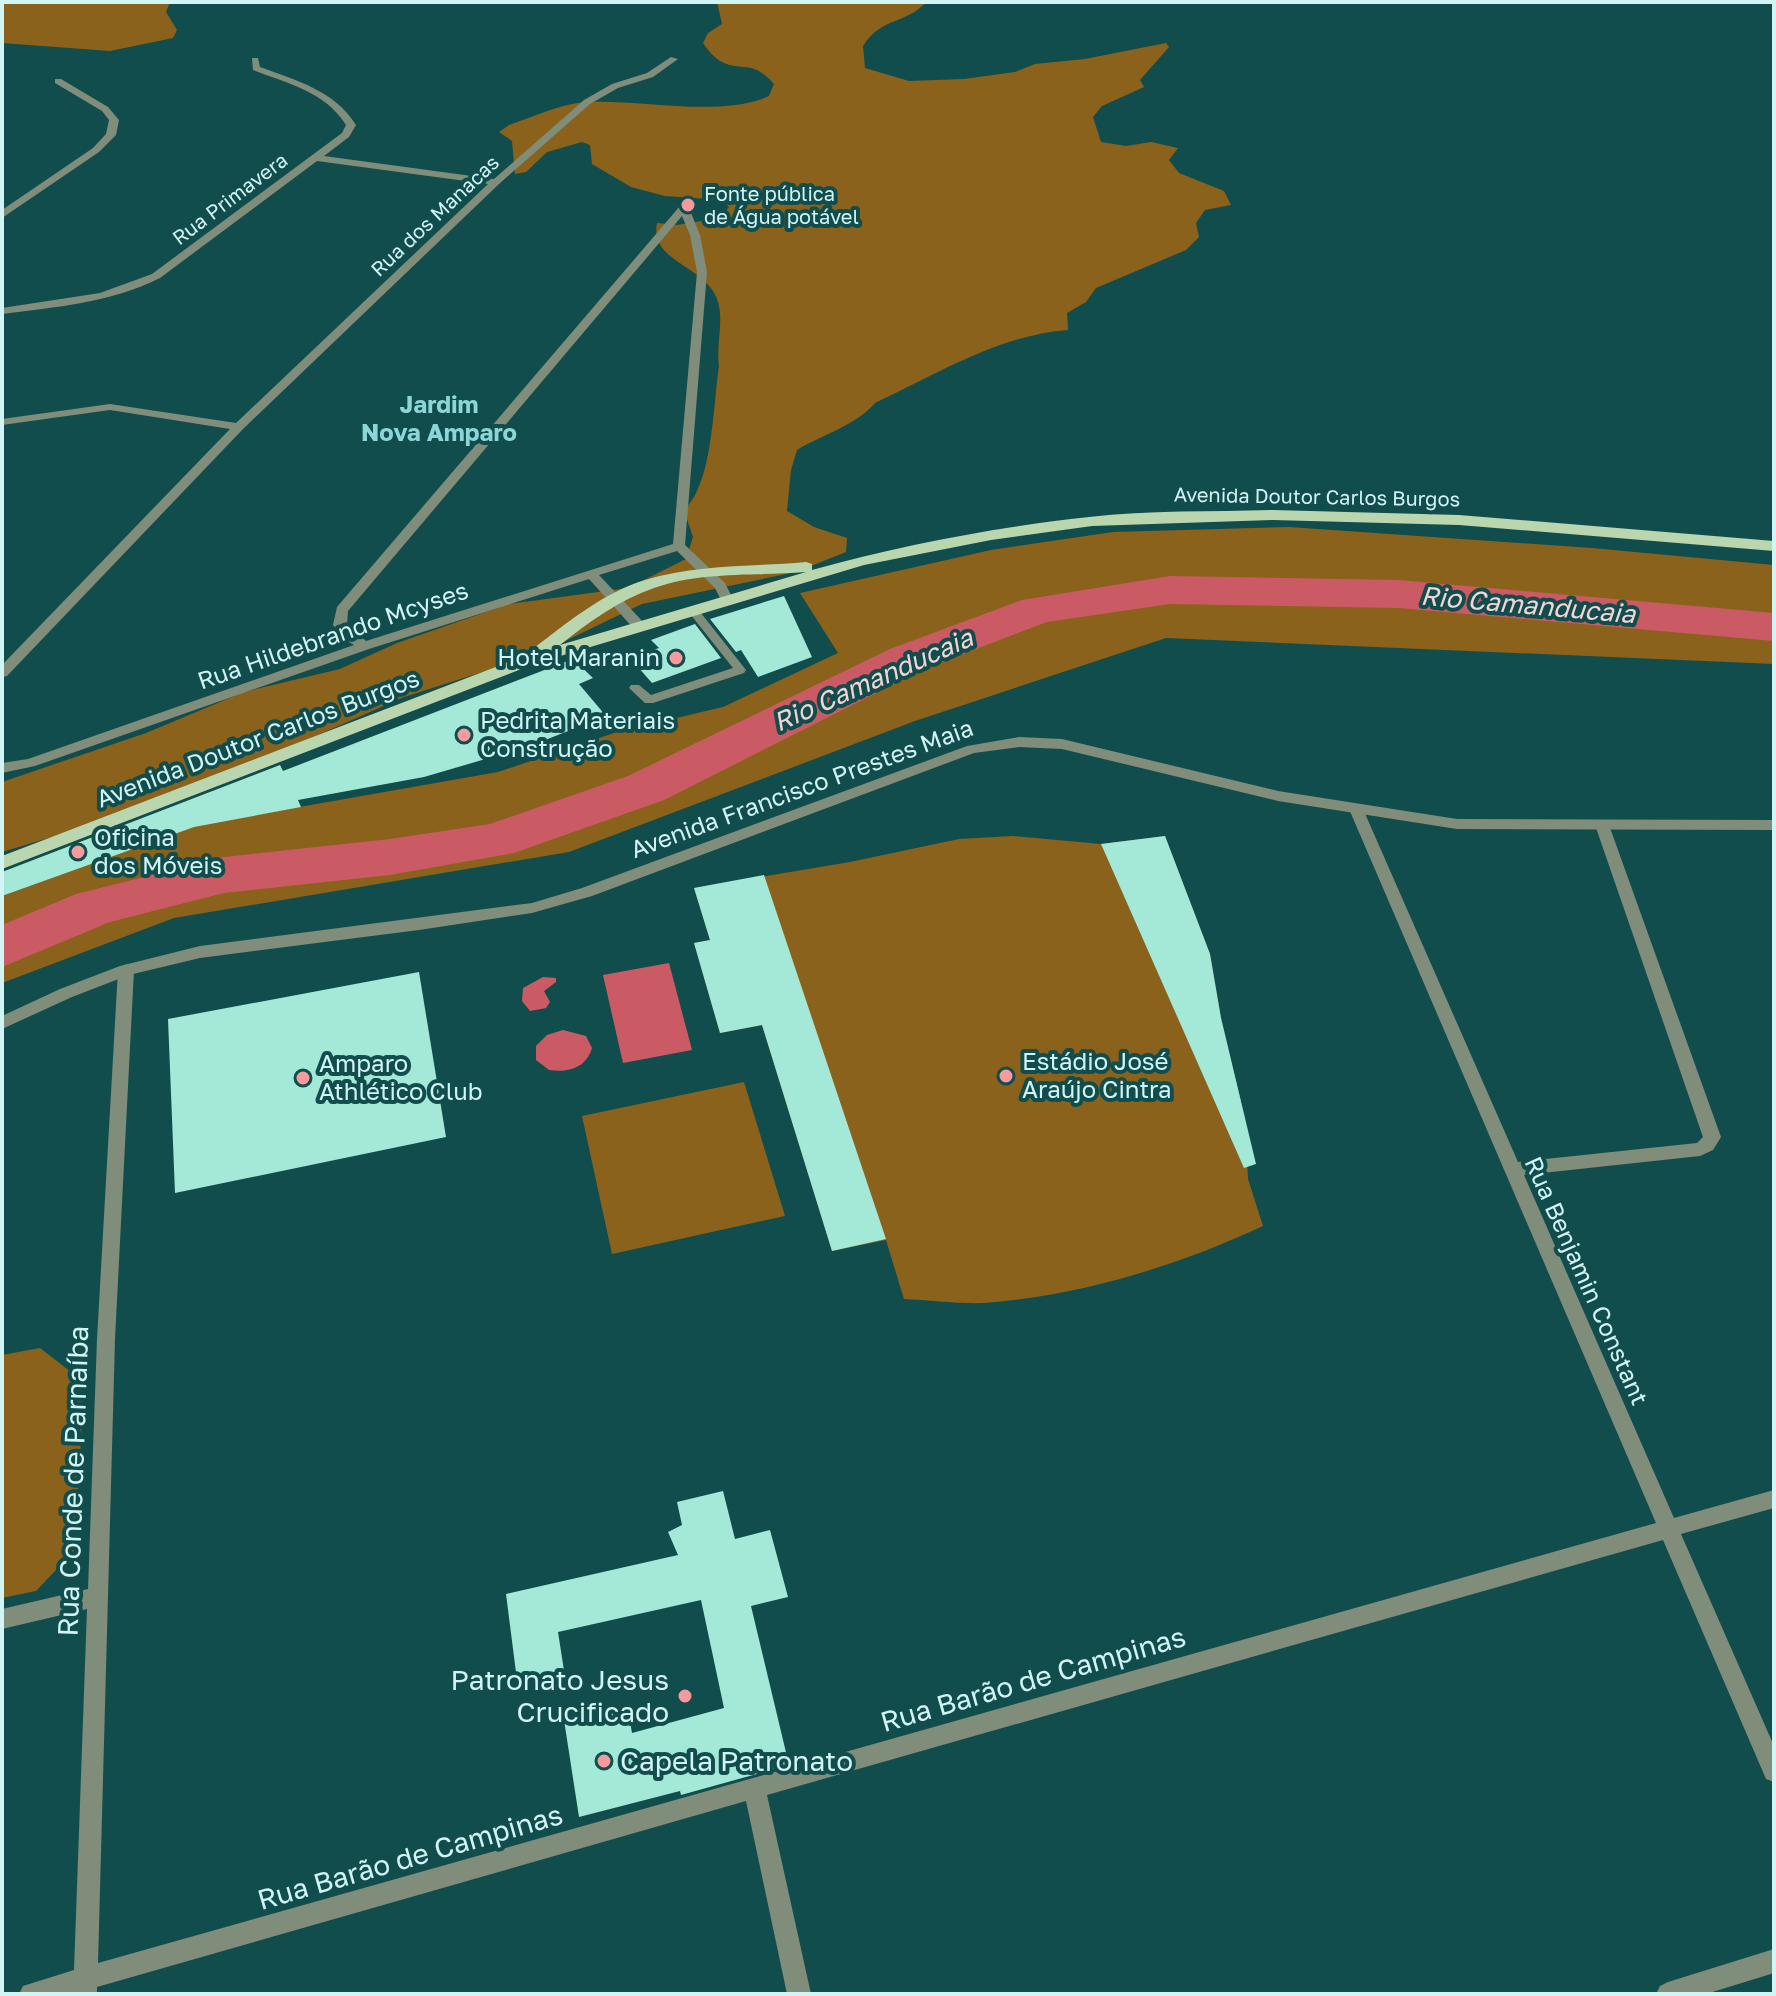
<svg xmlns="http://www.w3.org/2000/svg" width="1776" height="1996" viewBox="0 0 1776 1996" font-family="'Golos Text',sans-serif">
<style>
.green{fill:#8a621c}
.water{fill:#ca5b64}
.lines{fill:none;stroke-linecap:round;stroke-linejoin:round}
.river{fill:#ca5b64;fill-rule:evenodd}
.building{fill:#a4e8d7}
.service{fill:#7f8d7a;fill-rule:evenodd}
.minor{fill:#7f8d7a;fill-rule:evenodd}
.tertiary{fill:#7f8d7a;fill-rule:evenodd}
.primary{fill:#b9d6af;fill-rule:evenodd}
.poi-dot{fill:#f59b9e;stroke:#124d4e;stroke-width:3}
.labels{text-anchor:middle;stroke-width:8;stroke-linejoin:round;paint-order:stroke}
.far-poi-label{font-size:20px;fill:#d1f4f4;stroke:#124d4e;text-anchor:start}
.far-street-label{font-size:20px;fill:#d1f4f4;stroke:#124d4e}
.far-quarter-label{font-size:24px;font-weight:bold;fill:#8dd6d7;stroke:#124d4e}
.street-label{font-size:24px;fill:#d1f4f4;stroke:#124d4e}
.poi-label{font-size:24px;fill:#d1f4f4;stroke:#124d4e;text-anchor:start}
.water-label{font-size:26px;font-style:italic;fill:#f4d5d6;stroke:#124d4e}
.near-street-label{font-size:28px;fill:#d1f4f4;stroke:#124d4e}
.near-poi-label{font-size:28px;fill:#d1f4f4;stroke:#124d4e;text-anchor:end}
</style>
<rect width="100%" height="100%" fill="#124d4e"/>
<g class="green">
<path d="M2 2H170L166 12 177 30 173 38 110 51 2 43Z"/>
<path d="M717 2H926C906 25 882 16 863 46L865 68 909 81 964 79 1015 72 1035 64 1085 59 1166 43 1169 47 1140 80 1144 87 1102 106 1093 117 1101 142 1126 146 1151 142 1178 148 1169 160 1179 173 1224 191 1231 205 1205 210 1196 223 1199 237 1186 250 1096 288 1086 302 1067 313 1068 330C999 335 937 374 875 403 855 426 823 434 797 450L791 470 787 511 814 527 847 538 846 552 796 572 642 604 536 655 404 697 162 804 2 852V782L146 733 244 692 340 669 397 643 509 604 628 588 686 559 693 537 684 510C713 484 713 405 719 366 715 339 729 310 710 287 692 264 650 257 657 223L677 225 720 218 729 207 722 200 665 196 631 187 592 164 590 145 582 142 547 152 526 172 515 174 512 141 499 132 509 125C533 117 560 104 586 102 639 99 723 118 769 96L774 84C752 59 743 72 722 62 714 58 708 50 703 43L708 33 722 24Z"/>
<path d="M1289 527 1592 548 1774 565V664L1166 638 915 721 569 852 174 918 2 983V896L197 825 498 772 617 732 723 707 838 653 800 593 991 550 1113 532Z"/>
<path d="M1013 836 1101 844 1165 836 1210 954 1221 1018 1245 1119 1248 1179 1263 1226C1177 1266 1080 1296 984 1303 958 1304 930 1300 904 1299L886 1240 832 1251 762 1025 720 1033 694 943 710 940 694 888 850 862 959 839Z"/>
<path d="M744 1082 785 1216 612 1254 582 1116Z"/>
<path d="M40 1348 84 1382 75 1550 36 1591 2 1598V1355Z"/>
</g>
<g class="water">
<path d="M669 963 692 1050 623 1063 603 975Z"/>
<path d="M543 977 556 978V982L544 991 550 1002 546 1008 530 1011 522 1001 523 988Z"/>
<path d="M563 1030 586 1036 592 1048C586 1068 568 1073 549 1070L536 1060V1046L547 1035Z"/>
</g>
<g class="lines">
<path class="river" d="M1170 576 1399 580 1774 613V641L1399 608 1170 604 1047 622 924 669 664 800 514 853 390 875 224 893 110 922 2 967V925L76 894 224 857 390 839 490 824 628 776 890 649 1022 600Z"/>
</g>
<g class="building">
<path d="M784 596 812 657 758 677 741 650 736 652 710 619Z"/>
<path d="M695 624 721 658 652 683 630 658 659 648 651 640Z"/>
<path d="M573 659 593 678 579 684 606 716 530 746 424 777 298 800 301 807 194 827 2 896V872L280 765 283 771Z"/>
<path d="M1165 836 1210 954 1221 1018 1256 1164 1244 1168 1101 844Z"/>
<path d="M764 875 886 1239 832 1251 762 1025 720 1033 694 943 710 940 694 888Z"/>
<path d="M419 972 446 1137 175 1193 168 1019Z"/>
<path d="M723 1491 735 1539 770 1530 788 1597 751 1606 789 1765 681 1795 680 1791 579 1817 564 1720 627 1704 632 1733 724 1708 701 1600 558 1632 565 1677 518 1688 506 1594 678 1555 668 1532 682 1525 677 1502Z"/>
</g>
<g class="lines">
<path class="service" d="M693 607 697 608 746 670 744 673 653 703H645L629 688 631 685H639L651 695 733 668 687 610Z"/>
<g class="minor">
<path d="M671 57 678 59 653 77 618 88 590 104 499 184 243 429 7 676 2 677V665L230 429 110 410 2 425V419L110 404 236 423 488 184 317 161 160 278C110 303 56 307 2 314V308L100 293 152 274 342 133 346 125C326 92 287 83 253 70L252 58H258L260 67C297 81 334 90 356 125L349 137 324 156 494 179 584 100 612 84 647 73Z"/>
<path d="M55 79H61L108 107 119 120 116 135 99 152 2 218V210L93 148 106 134 109 120 102 111 55 83Z"/>
<path d="M680 206 689 208 700 235 707 272 685 545 725 583 733 599 732 602H722L715 588 677 551 599 575 645 624V630H635L589 579 369 649 35 766 2 773V763L28 759 354 645 344 639 333 625 337 607ZM682 216 690 235 697 272 673 544 366 641 347 625 348 611Z"/>
<path d="M1356 804 1363 809 1518 1162 1697 1143 1703 1137 1595 825 1602 820 1609 825 1721 1137 1713 1150 1700 1156 1524 1175 1674 1518 1774 1490V1508L1681 1534 1774 1746V1782L1766 1779 1663 1540 767 1795 811 1994H787L746 1801 97 1987V1994H19L23 1986 74 1970 87 1609 2 1629V1609L88 1589 97 1339 118 970 126 964 134 970 115 1339 98 1963 1656 1523 1349 809Z"/>
<path d="M1774 1949V1973L1706 1994H1656L1660 1986 1668 1982Z"/>
</g>
<path class="tertiary" d="M1019 737 1062 739 1278 791 1457 819 1774 820V830L1457 829 1278 801 1062 749 1019 747 974 753 592 896 532 913 419 930 200 958 129 975 72 997 2 1029V1016L60 989 120 966 200 946 532 903 582 888 967 746Z"/>
<path class="primary" d="M1273 510 1459 515 1774 541V551L1459 525 1273 520 1092 526 991 540 864 565 537 663 2 869V856L532 653 534 648C568 622 603 593 645 580 697 564 753 567 806 562L812 564V570C902 545 996 527 1089 517 1149 510 1212 512 1273 510ZM806 572 560 645C589 622 619 600 654 588 701 571 757 576 806 572Z"/>
</g>
<g class="poi-dot">
<circle cx="688" cy="205" r="8"/>
<circle cx="676" cy="658" r="8"/>
<circle cx="464" cy="735" r="8"/>
<circle cx="78" cy="852" r="8"/>
<circle cx="1006" cy="1076" r="8"/>
<circle cx="303" cy="1078" r="8"/>
<circle cx="685" cy="1696" r="8"/>
<circle cx="604" cy="1761" r="8"/>
</g>
<g class="labels">
<g class="far-poi-label">
<text x="704" y="201">Fonte pública<tspan x="704" dy="23">de Água potável</tspan></text>
</g>
<g class="far-street-label">
<text transform="translate(230 199) rotate(-37)" y="7">Rua Primavera</text>
<text transform="translate(435 216) rotate(-43)" y="7">Rua dos Manacas</text>
<text transform="translate(1317 497) rotate(1)" y="7">Avenida Doutor Carlos Burgos</text>
</g>
<g class="far-quarter-label">
<text x="439" y="413">Jardim<tspan x="439" dy="28">Nova Amparo</tspan></text>
</g>
<g class="street-label">
<text transform="translate(333 636) rotate(-19)" y="8">Rua Hildebrando Mcyses</text>
<text transform="translate(258 739) rotate(-21)" y="8">Avenida Doutor Carlos Burgos</text>
<text transform="translate(802 789) rotate(-20)" y="8">Avenida Francisco Prestes Maia</text>
<text transform="translate(1586 1281) rotate(66)" y="8">Rua Benjamin Constant</text>
</g>
<g class="poi-label">
<text x="660" y="666" text-anchor="end">Hotel Maranin</text>
<text x="480" y="729">Pedrita Materiais<tspan x="480" dy="28">Construção</tspan></text>
<text x="94" y="846">Oficina<tspan x="94" dy="28">dos Móveis</tspan></text>
<text x="1022" y="1070">Estádio José<tspan x="1022" dy="28">Araújo Cintra</tspan></text>
<text x="319" y="1072">Amparo<tspan x="319" dy="28">Athlético Club</tspan></text>
</g>
<g class="water-label">
<text transform="translate(1528 605) rotate(5)" y="9">Rio Camanducaia</text>
<text transform="translate(873 680) rotate(-24)" y="9">Rio Camanducaia</text>
</g>
<g class="near-street-label">
<text transform="translate(73 1481) rotate(-88)" y="10">Rua Conde de Parnaíba</text>
<text transform="translate(1033 1679) rotate(-16)" y="10">Rua Barão de Campinas</text>
<text transform="translate(410 1857) rotate(-16)" y="10">Rua Barão de Campinas</text>
</g>
<g class="near-poi-label">
<text x="669" y="1690">Patronato Jesus<tspan x="669" dy="32">Crucificado</tspan></text>
<text x="620" y="1771" text-anchor="start">Capela Patronato</text>
</g>
</g>
<rect width="1776" height="1996" fill="none" stroke="#d1f4f4" stroke-width="8"/>
</svg>
